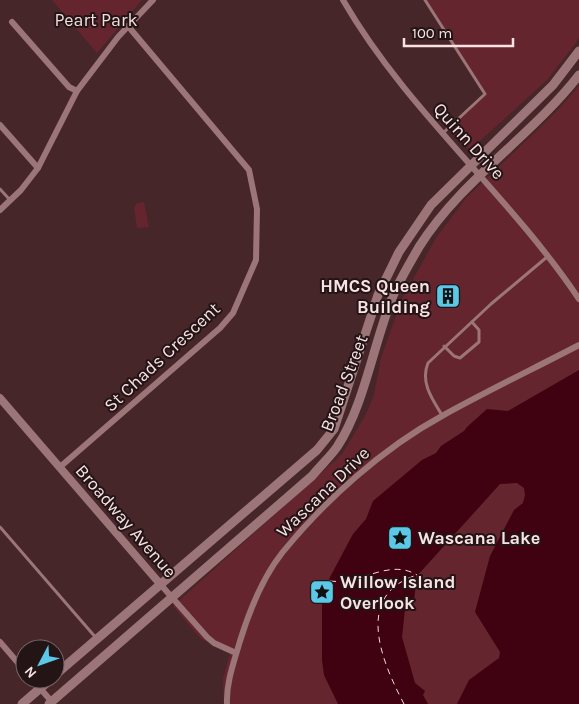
<svg xmlns="http://www.w3.org/2000/svg" width="579" height="704" viewBox="0 0 579 704" font-family="Karla,sans-serif">
<style>
.green{fill:#64252e}
.water{fill:#400110}
.lines{fill:none;stroke-linecap:round;stroke-linejoin:round}
.ferry{stroke:#f4dedf;stroke-width:1;stroke-dasharray:6 5;stroke-linecap:butt}
.service{stroke:#9b7577;stroke-width:3}
.minor{stroke:#9b7577;stroke-width:6}
.tertiary{stroke:#9b7577;stroke-width:8}
.secondary{stroke:#9b7577;stroke-width:9}
.labels{text-anchor:middle;stroke-width:4;stroke-linejoin:round;paint-order:stroke}
.park-label{font-size:18px;fill:#f2dcdd;stroke:#231415}
.street-label{font-size:18px;fill:#f8e2e3;stroke:#231415}
.poi-label{font-size:18px;font-weight:bold;fill:#f8e2e3;stroke:#231415;text-anchor:start}
</style>
<rect width="100%" height="100%" fill="#462629"/>
<g class="green">
<path d="M52 0H142L97 53Z"/>
<path d="M425 0H579V37L576 43 547 80 470 150 447 128 485 93Z"/>
<path d="M579 86V704H224L223 679 230 653 201 639 173 606 342 454 365 416 374 395 381 358 402 299 436 238 467 197 554 114Z"/>
<path d="M144 202 149 227 137 228 134 208 137 203Z"/>
</g>
<path class="water" d="M579 370V704H457L469 680 499 658 500 652 475 612 490 556 514 510 523 503 525 495 524 488 517 483 500 484 416 577 419 580 416 584 414 600 405 609 402 637 415 683 425 691 423 695 428 704H338L324 675 322 660V601L316 598 330 597 329 590 331 581 329 579 353 534 366 519 373 501 422 460 436 453 441 446 464 431 467 427 487 409 508 411Z"/>
<g class="lines">
<g class="ferry">
<path d="M330 581C361 585 389 558 417 575"/>
<path d="M404 704C382 662 353 595 417 575"/>
</g>
<g class="service">
<path d="M425 0 485 94 443 133"/>
<path d="M0 189 10 200"/>
<path d="M444 346 454 356 460 358 479 342V330L472 322"/>
<path d="M442 415C432 399 420 382 428 363L491 304 547 257"/>
<path d="M0 527 97 639"/>
</g>
<g class="minor">
<path d="M343 0C407 111 508 193 579 299"/>
<path d="M12 22 69 87 77 91"/>
<path d="M0 125 38 168"/>
<path d="M0 210 21 190 38 168 77 91 118 37 153 0"/>
<path d="M60 467 220 328 233 313 256 260 257 209 249 170 128 26"/>
<path d="M161 585 207 637 214 643 236 653"/>
<path d="M0 642 25 671"/>
<path d="M32 679 52 702"/>
<path d="M227 704C226 683 234 662 240 641 249 612 263 577 282 553 324 501 383 448 442 416 487 391 533 369 579 345"/>
</g>
<path class="tertiary" d="M0 398 161 585"/>
<g class="secondary">
<path d="M55 675 317 450 334 429 378 295 399 252 431 205 553 85 579 51"/>
<path d="M22 704 51 679"/>
<path d="M49 704 312 476C320 466 330 457 337 447 364 406 373 346 391 301 398 282 409 265 419 247 461 180 531 137 579 75"/>
</g>
</g>
<defs>
<symbol id="building-square" viewBox="-11 -11 22 22"><rect x="-9" y="-9" width="18" height="18" rx="4" fill="#5bc8e7" stroke="#231415"/><path d="M-4-6H4V6H1V3H-1V6H-4ZM-2.5-4.3h1.7v1.8h-1.7ZM.8-4.3h1.7v1.8H.8ZM-2.5-1h1.7V.8h-1.7ZM.8-1h1.7V.8H.8Z" fill="#111"/></symbol>
<symbol id="sight-square" viewBox="-11 -11 22 22"><rect x="-9" y="-9" width="18" height="18" rx="4" fill="#5bc8e7" stroke="#231415"/><path d="M0-6L1.8-2.2L6-1.7L2.9 1.2L3.7 5.4L0 3.3L-3.7 5.4L-2.9 1.2L-6-1.7L-1.8-2.2Z" fill="#111"/></symbol>
</defs>
<g fill-rule="evenodd">
<use href="#building-square" x="434" y="282" width="28" height="28"/>
<use href="#sight-square" x="386" y="524" width="28" height="28"/>
<use href="#sight-square" x="308" y="578" width="28" height="28"/>
</g>
<g class="labels">
<g class="park-label">
<text x="96" y="26">Peart Park</text>
</g>
<g class="street-label">
<text transform="translate(469 141) rotate(48)" y="6">Quinn Drive</text>
<text transform="translate(162 357) rotate(-43)" y="6">St Chads Crescent</text>
<text transform="translate(344 383) rotate(-69)" y="6">Broad Street</text>
<text transform="translate(323 492) rotate(-44)" y="6">Wascana Drive</text>
<text transform="translate(126 521) rotate(49)" y="6">Broadway Avenue</text>
</g>
<g class="poi-label">
<text x="430" y="292" text-anchor="end">HMCS Queen<tspan x="430" dy="21">Building</tspan></text>
<text x="418" y="544">Wascana Lake</text>
<text x="340" y="588">Willow Island<tspan x="340" dy="21">Overlook</tspan></text>
</g>
</g>
<g transform="translate(40 664) rotate(229)"><circle r="24" fill="#231415" stroke="#786667"/>
<path d="M0-4L9 19L0 12L-9 19Z" fill="#5bc8e7"/>
<text y="-8" font-size="14" font-weight="bold" text-anchor="middle" fill="#f8e2e3">N</text>
</g>
<path d="M404 38v8h109v-8" fill="none" stroke="#f8e2e3" stroke-width="2.5"/>
<text x="412" y="38" font-size="15" fill="#f8e2e3" stroke="#231415" stroke-width="4" paint-order="stroke">100 m</text>
</svg>
